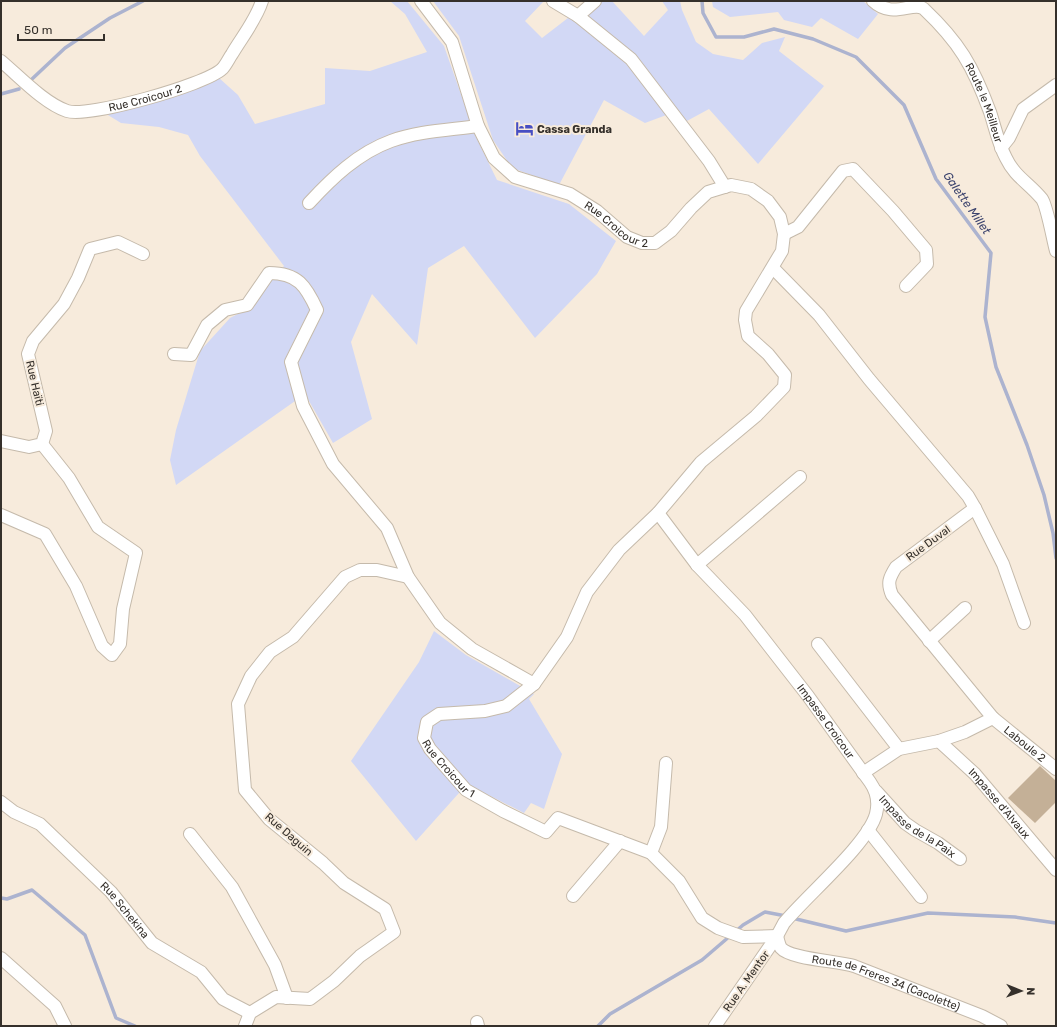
<svg xmlns="http://www.w3.org/2000/svg" width="1057" height="1027" viewBox="0 0 1057 1027" font-family="Rubik,sans-serif">
<style>
.green{fill:#d2d8f5}
.lines{fill:none;stroke-linecap:round;stroke-linejoin:round}
.stream{stroke:#acb3cf;stroke-width:3.5}
.building{fill:#c4b097}
.minor-casing{stroke:#c5baab;stroke-width:14}
.minor{stroke:#fff;stroke-width:12}
.labels{text-anchor:middle;stroke-width:4;stroke-linejoin:round;paint-order:stroke}
.street-label{font-size:11px;fill:#35302b;stroke:#f7ebdc}
.poi-label{font-size:11px;font-weight:bold;fill:#35302b;stroke:#f7ebdc;text-anchor:start}
.water-label{font-size:12px;font-style:italic;fill:#3c446e;stroke:#f7ebdc}
</style>
<rect width="100%" height="100%" fill="#f7ebdc"/>
<g class="green">
<path d="M390 1H407L444 46 476 137 497 180 569 204 616 241 597 274 535 338 464 246 428 268 417 345 372 294 351 342 372 419 333 443 305 394 176 485 170 460 176 430 200 351 230 318 253 306 272 279 284 266 200 156 188 135 159 127 121 123 103 112 144 101 178 96 219 78 238 95 255 124 325 104V68L370 71 427 52 405 14Z"/>
<path d="M433 1H544L525 21 542 38 590 1H612L644 36 668 10 662 1H680L682 10 696 42 713 54 743 60 762 43 785 37 779 51 824 86 758 164 709 109 685 122 677 111 645 123 604 100 559 185 512 168 493 140 459 36Z"/>
<path d="M712 1H863L878 14 858 39 821 18 812 27 784 20 778 12 730 17 713 7Z"/>
<path d="M434 631 466 655 534 694 529 699 562 754 544 809 531 803 524 813 467 784 416 841 351 761 419 662Z"/>
</g>
<g class="lines">
<g class="stream">
<path d="M702 1 703 13 716 37H744L774 29 813 39 856 57 904 105 936 179 991 253 985 317 996 367 1027 445 1044 495 1053 533 1056 558"/>
<path d="M32 79 65 48 110 18 143 1"/>
<path d="M1 94 19 89"/>
<path d="M1 898 7 899 32 890 85 935 116 1018 135 1026"/>
<path d="M792 918 846 931 928 913 1015 917 1056 923"/>
<path d="M735 932 743 925 765 912 786 916"/>
<path d="M598 1026 610 1014 702 960 730 936"/>
</g>
</g>
<path class="building" d="M1040 766 1056 781V802L1035 823 1008 798Z"/>
<g class="lines">
<defs>
<g id="minor">
<path id="s1" d="M421 1 452 42 478 126 494 158 515 177 570 194 597 211 627 237 642 243H655L671 231 691 208 708 192 731 185 751 189 768 201 780 217 784 234 782 251 746 311 745 320 748 336 768 354 785 375 784 387 756 416 701 462 658 513 619 550 587 592 567 637 534 684 506 706 485 711 439 714 427 722 424 738 430 749 466 790 503 811 546 832 558 818 651 853 679 881 702 918 718 928 743 937 777 936"/>
<path d="M553 1 578 16"/>
<path d="M595 1 578 16 631 59 709 161 725 187"/>
<path id="s2" d="M873 1C893 20 914 0 924 9 959 42 973 66 990 112 995 127 998 143 1006 158 1015 177 1029 183 1042 199 1047 206 1053 240 1056 251"/>
<path id="s3" d="M1 61C20 77 44 103 67 111 88 118 205 85 222 69 226 65 229 58 232 54 242 37 256 20 262 1"/>
<path d="M1001 148 1009 138 1023 109 1056 85"/>
<path d="M309 203C332 178 358 153 391 141 418 131 450 130 478 126"/>
<path d="M784 234 798 227 843 171 853 169 893 211 926 250 927 264 906 286"/>
<path d="M773 268 819 315 869 379 968 496 975 508 896 567C889 578 887 583 892 595L993 718 965 732 939 741 899 749 863 773"/>
<path d="M174 354 191 355 207 325 225 310 247 305 269 273C298 273 306 286 317 310L291 362 303 406 333 464 387 528 408 577 440 623 472 649 534 684"/>
<path d="M1 441 29 447 42 444 46 431 28 354 33 341 64 304 78 278 90 249 118 242 143 254"/>
<path d="M975 508 1003 564 1024 623"/>
<path id="s4" d="M658 513 697 565 745 615 808 696 870 782C877 792 879 802 876 814 868 844 806 896 784 923L777 936 715 1026"/>
<path d="M1 515 45 534 76 586 102 646 112 655 120 644 123 609 136 553 98 527 69 478 42 444"/>
<path d="M697 565 800 477"/>
<path d="M929 641 965 608"/>
<path d="M818 644 899 749"/>
<path id="s5" d="M993 718 1056 769"/>
<path id="s6" d="M939 741 975 774 1056 870"/>
<path id="s7" d="M876 791 905 823 915 830 938 843 960 859"/>
<path id="s8" d="M1 802 14 812 40 824 111 892 152 943 201 972 223 999 250 1013"/>
<path d="M868 830 921 897"/>
<path d="M190 834 232 887 275 965 287 998"/>
<path d="M651 853 661 827 666 763"/>
<path d="M573 896 620 841"/>
<path id="s9" d="M777 936C778 940 779 945 781 948 790 959 838 961 854 966L982 1016 1001 1026"/>
<path d="M1 958 55 1006 65 1026"/>
<path d="M477 1022 478 1026"/>
<path d="M245 1026 250 1013 276 997 310 999 334 981 360 956 394 932 385 909 344 883 323 863 269 819 245 790 238 704 251 676 270 652 293 637 345 577 360 570H377L408 577"/>
</g>
</defs>
<use href="#minor" class="minor-casing"/>
<use href="#minor" class="minor"/>
</g>
<defs>
<symbol id="hotel-bare" viewBox="-9 -9 18 18"><path d="M-6-4.5h1.5V1H6V5H4.5V3h-9V5H-6ZM-4 0a1.8 1.8 0 1 1 3.6 0ZM.5 0V-2.5h3Q6-2.5 6 0Z" fill="#474ec3" stroke="#f7ebdc" stroke-width="2.5" paint-order="stroke"/></symbol>
</defs>
<g fill-rule="evenodd">
<use href="#hotel-bare" x="512" y="116" width="25" height="25"/>
</g>
<g class="labels">
<g class="street-label">
<text dy="4" stroke="none"><textPath href="#s3" startOffset="163">Rue Croicour 2</textPath></text>
<text dy="4" stroke="none"><textPath href="#s2" startOffset="167">Route le Meilleur</textPath></text>
<text dy="4" stroke="none"><textPath href="#s1" startOffset="317">Rue Croicour 2</textPath></text>
<text transform="translate(35 383) rotate(77)" y="4">Rue Haïti</text>
<text transform="translate(928 543) rotate(-36)" y="4">Rue Duval</text>
<text dy="4" stroke="none"><textPath href="#s4" startOffset="268">Impasse Croicour</textPath></text>
<text dy="4" stroke="none"><textPath href="#s5" startOffset="41">Laboule 2</textPath></text>
<text dy="4" stroke="none"><textPath href="#s1" startOffset="1282">Rue Croicour 1</textPath></text>
<text dy="4" stroke="none"><textPath href="#s6" startOffset="87">Impasse d'Alvaux</textPath></text>
<text dy="4" stroke="none"><textPath href="#s7" startOffset="55">Impasse de la Paix</textPath></text>
<text transform="translate(289 834) rotate(41)" y="4">Rue Daguin</text>
<text dy="4" stroke="none"><textPath href="#s8" startOffset="166">Rue Schekina</textPath></text>
<text transform="translate(746 981) rotate(-55)" y="4">Rue A. Mentor</text>
<text dy="4" stroke="none"><textPath href="#s9" startOffset="124">Route de Freres 34 (Cacolette)</textPath></text>
</g>
<g class="poi-label">
<text x="537" y="133">Cassa Granda</text>
</g>
<g class="water-label">
<text transform="translate(967 203) rotate(55)" y="4">Galette Millet</text>
</g>
</g>
<rect width="1057" height="1027" fill="none" stroke="#35302b" stroke-width="4"/>
<g transform="translate(1021 991) rotate(91)" stroke="#f7ebdc" stroke-width="3" paint-order="stroke">
<path d="M0-3L7 15L0 10L-7 15Z" fill="#35302b"/>
<text y="-6" font-size="11" font-weight="bold" text-anchor="middle" fill="#35302b">N</text>
</g>
<path d="M18 34v6h86v-6" fill="none" stroke="#35302b" stroke-width="2"/>
<text x="24" y="34" font-size="12" fill="#35302b" stroke="#f7ebdc" stroke-width="3" paint-order="stroke">50 m</text>
</svg>
